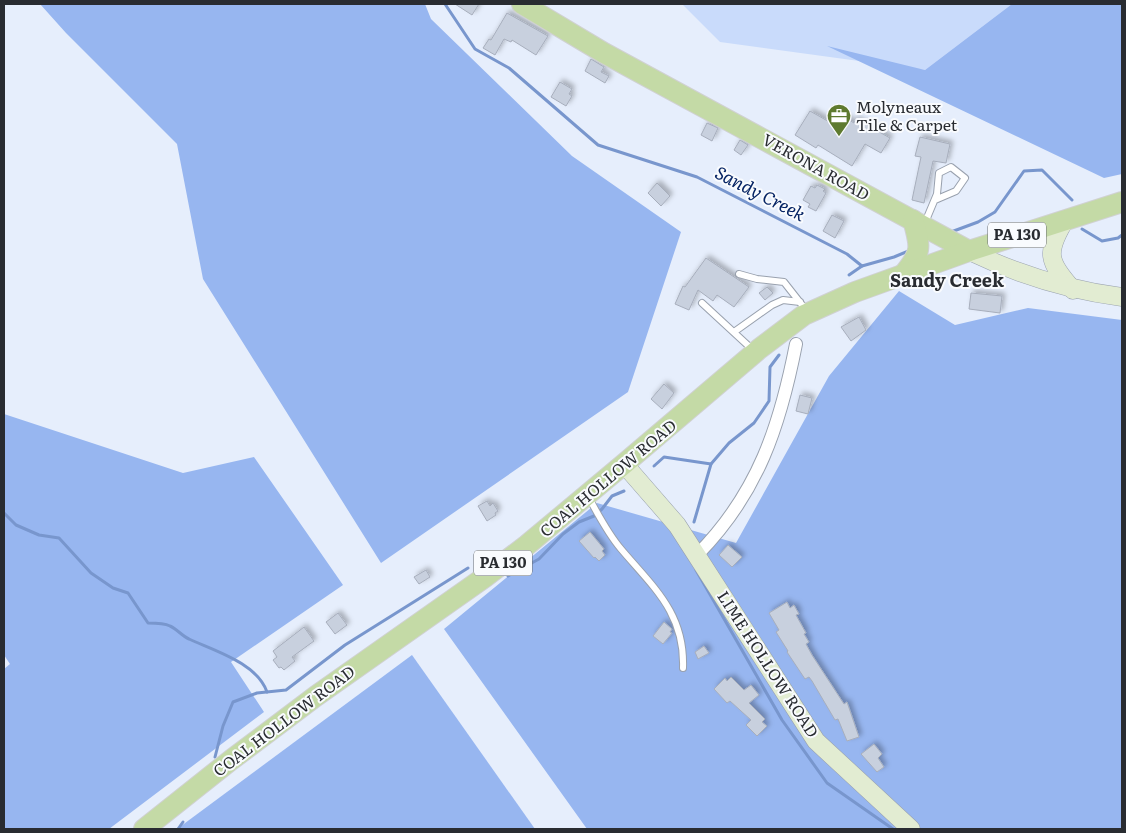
<svg xmlns="http://www.w3.org/2000/svg" width="1126" height="833" viewBox="0 0 1126 833" font-family="Literata,serif">
<style>
.green{fill:#c9dbfb}
.forest{fill:#97b6f0}
.lines{fill:none;stroke-linecap:round;stroke-linejoin:round}
.stream{stroke:#7896cd;stroke-width:3}
.building{fill:#c8d0de;stroke:#a7aebc;filter:url(#shadow)}
.lane-casing{stroke:#99a1ae;stroke-width:8}
.street-casing{stroke:#99a1ae;stroke-width:14}
.secondary-casing{stroke:#99a1ae;stroke-width:19}
.primary-casing{stroke:#d0d1d2;stroke-width:22}
.lane{stroke:#fff;stroke-width:6}
.street{stroke:#fff;stroke-width:12}
.secondary{stroke:#e2ecd2;stroke-width:18}
.primary{stroke:#c4daa6;stroke-width:20}
.labels{text-anchor:middle;stroke-width:4;stroke-linejoin:round;paint-order:stroke}
.shield{fill:#f9fbfe;stroke:#676a6e;stroke-width:1}
.shield-label{font-size:15px;font-weight:bold;fill:#292c31}
.poi-label{font-size:16px;fill:#292c31;stroke:#f9fbfe;text-anchor:start}
.street-label{font-size:16px;fill:#292c31;stroke:#f9fbfe}
.water-label{font-size:18px;font-style:italic;fill:#062464;stroke:#f9fbfe}
.neighbourhood-label{font-size:18px;font-weight:bold;fill:#292c31;stroke:#f9fbfe}
</style>
<defs>
<filter id="shadow"><feDropShadow dx="3" dy="-3" stdDeviation="2.5" flood-color="#0004"/></filter>
</defs>
<rect width="100%" height="100%" fill="#e6eefc"/>
<path class="green" d="M682 4H1012L925 70 720 42Z"/>
<g class="forest">
<path d="M40 4H425L431 19 572 156 681 232 628 392 381 563 203 279 177 144 66 33Z"/>
<path d="M1012 4H1122V174L1104 178 827 46 925 70Z"/>
<path d="M899 291 955 325 1028 308 1122 320V829H587L444 629 597 503 736 543 829 376Z"/>
<path d="M4 414 183 473 254 457 343 585 231 662 264 712 109 829H4V669L10 664 4 655Z"/>
<path d="M412 655 535 829H177Z"/>
</g>
<g class="lines">
<g class="stream">
<path d="M445 4 475 49 509 68 598 145 697 177 847 254 862 266 894 257 911 250"/>
<path d="M1082 229 1102 241 1118 238 1122 235"/>
<path d="M951 232 978 222 995 212 1024 171 1042 170 1072 200"/>
<path d="M849 275 862 266"/>
<path d="M654 466 664 457 711 464"/>
<path d="M4 513 16 525 39 535 59 538 91 573 113 588 128 593 148 623C154 623 164 623 170 626 177 629 182 636 189 639 215 651 257 663 267 692"/>
<path d="M694 522 711 464 729 443 754 423 769 401 770 367 779 355"/>
<path d="M696 570 782 720 827 783 893 829"/>
<path d="M508 576 539 559 563 534 579 522 594 516 602 509 612 496 624 491"/>
<path d="M215 757 223 726 233 702 257 693 286 690 345 645 468 568"/>
<path d="M178 829 183 822"/>
</g>
</g>
<g class="building">
<path d="M455 4H479L472 15Z"/>
<path d="M507 13 548 36 536 55 512 40 511 42 504 39 495 55 483 48 489 39 491 40Z"/>
<path d="M591 59 604 67 601 72 609 76 605 83 585 71Z"/>
<path d="M560 82 572 89 569 94 572 96 566 106 551 97Z"/>
<path d="M810 111 833 124 839 114 854 123 856 119 890 138 881 153 865 144 852 166 818 145 816 148 795 135Z"/>
<path d="M707 123 718 128 712 141 701 135Z"/>
<path d="M920 137 950 144 946 163 933 161 924 203 912 200 921 157 915 156Z"/>
<path d="M740 140 748 145 741 155 734 150Z"/>
<path d="M657 183 670 196 661 206 648 193Z"/>
<path d="M817 185 825 189 823 191 826 193 816 211 808 207 810 204 803 200 811 186 815 188Z"/>
<path d="M832 215 844 221 835 238 823 231Z"/>
<path d="M706 258 749 287 734 307 717 295 713 301 698 290 689 310 675 304 683 286 685 287Z"/>
<path d="M767 287 773 293 765 300 759 293Z"/>
<path d="M971 293 1002 296 1000 313 969 309Z"/>
<path d="M859 317 866 330 851 341 841 327Z"/>
<path d="M664 384 674 393 662 409 651 399Z"/>
<path d="M800 395 812 398 808 414 796 411Z"/>
<path d="M487 501 490 506 493 503 498 511 495 513 496 515 487 521 478 506Z"/>
<path d="M590 532 604 549 602 551 605 555 599 561 595 557 594 558 579 541Z"/>
<path d="M728 545 742 557 732 567 719 555Z"/>
<path d="M426 570 430 577 419 584 414 577Z"/>
<path d="M787 602 790 608 794 605 799 614 796 615 806 633 804 634 809 642 806 644 812 655 844 704 847 702 859 737 847 741 838 719 835 720 812 681 809 677 805 679 787 652 788 651 776 632 779 630 769 613Z"/>
<path d="M338 613 347 625 335 634 326 622Z"/>
<path d="M664 622 672 629 670 632 672 633 663 644 653 636Z"/>
<path d="M304 627 314 641 292 657 295 661 284 670 281 667 279 668 273 660 277 657 273 651Z"/>
<path d="M704 646 709 653 698 659 695 652Z"/>
<path d="M731 677 744 690 751 685 759 695 749 703 765 719 762 722 767 726 757 736 746 725 751 720 730 701 727 703 714 689 725 678 727 681Z"/>
<path d="M874 744 882 754 878 758 884 767 877 772 861 754Z"/>
</g>
<g class="lines">
<defs>
<g id="lane">
<path d="M924 225 937 194 939 173 951 167 965 178 956 191 935 200"/>
<path d="M739 274 757 279 784 282 806 310"/>
<path d="M702 303 754 351"/>
<path d="M734 332 772 305 783 300 800 302"/>
<path d="M588 496C597 513 609 535 621 549 653 587 685 613 683 668"/>
</g>
<path id="street" d="M698 554C758 493 780 426 796 344"/>
<g id="secondary">
<path d="M1065 220C1045 253 1048 261 1073 290"/>
<path d="M969 251C1019 275 1067 290 1122 297"/>
<path d="M624 464 677 525 816 741 911 829"/>
</g>
<g id="primary">
<path d="M522 4 604 53 969 251"/>
<path d="M903 275C922 252 921 248 913 220"/>
<path d="M144 829 231 760 316 696 485 577 527 545 624 464 759 349 804 315 855 292 969 251 1122 202"/>
</g>
</defs>
<use href="#lane" class="lane-casing"/>
<use href="#street" class="street-casing"/>
<use href="#secondary" class="secondary-casing"/>
<use href="#primary" class="primary-casing"/>
<use href="#lane" class="lane"/>
<use href="#street" class="street"/>
<use href="#secondary" class="secondary"/>
<use href="#primary" class="primary"/>
</g>
<defs>
<symbol id="office-pin" viewBox="-11 -11 22 30"><path d="M0 17L-7.5 6A9.5 9.5 0 1 1 7.5 6Z" fill="#5e7a2f" stroke="#f9fbfe"/><path d="M-6-3h4V-5.5h4V-3h4V5H-6ZM-1-4.5V-3h2v-1.5ZM-6 0V1H6V0Z" fill="#fff"/></symbol>
</defs>
<g fill-rule="evenodd">
<use href="#office-pin" x="825" y="102" width="28" height="38"/>
</g>
<g class="labels">
<g class="shield">
<rect x="988" y="222.5" width="58" height="25" rx="4"/>
<rect x="474" y="550.5" width="58" height="25" rx="4"/>
</g>
<g class="shield-label">
<text x="1017" y="240">PA 130</text>
<text x="503" y="568">PA 130</text>
</g>
<g class="poi-label">
<text x="856" y="113">Molyneaux<tspan x="856" dy="18">Tile &amp; Carpet</tspan></text>
</g>
<g class="street-label">
<text transform="translate(816 167) rotate(29)" y="6">VERONA ROAD</text>
<text transform="translate(608 478) rotate(-40)" y="6">COAL HOLLOW ROAD</text>
<text transform="translate(768 664) rotate(57)" y="6">LIME HOLLOW ROAD</text>
<text transform="translate(284 721) rotate(-37)" y="6">COAL HOLLOW ROAD</text>
</g>
<g class="water-label">
<text transform="translate(760 194) rotate(27)" y="6">Sandy Creek</text>
</g>
<g class="neighbourhood-label">
<text x="947" y="287">Sandy Creek</text>
</g>
</g>
<rect width="1126" height="833" fill="none" stroke="#292c31" stroke-width="10"/>
</svg>
